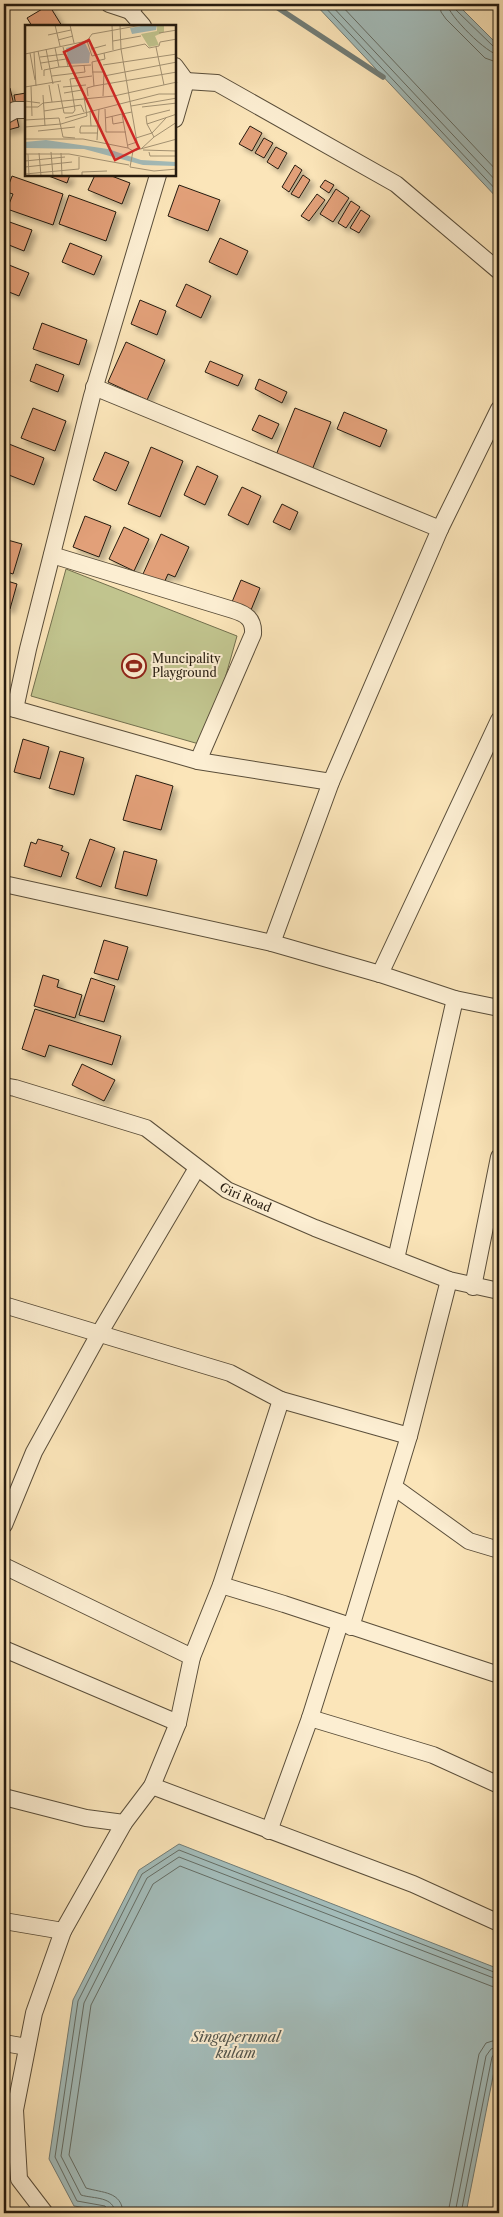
<svg xmlns="http://www.w3.org/2000/svg" width="503" height="2217" viewBox="0 0 503 2217" font-family="'Libre Caslon Text',serif">
<style>
.green{fill:#c1c48e;stroke:#73704e}
.water{fill:#a3bcba;stroke:#717c76}
.lines{fill:none;stroke-linecap:round;stroke-linejoin:round}
.shore{stroke:#646c64;stroke-width:1}
.stream{stroke:#717c76;stroke-width:5.5}
.building{fill:#e2a079;stroke:#251b0f;filter:url(#shadow)}
.street-casing{stroke:#5a4e3a;stroke-width:18}
.street{stroke:#fceed2;stroke-width:16}
.labels{text-anchor:middle;stroke-width:4;stroke-linejoin:round;paint-order:stroke}
.poi-label{font-size:12px;fill:#251b0f;stroke:#fceed2;text-anchor:start}
.street-label{font-size:12px;fill:#251b0f;stroke:#fceed2}
.water-label{font-size:14px;font-style:italic;fill:#51534b;stroke:#fceed2}
.inset-road{fill:none;stroke:#a59475;stroke-width:1}
.view{fill:#d62828;fill-opacity:0.15;stroke:#d62828;stroke-width:2.5}
.inset-edge{fill:none;stroke:#251b0f;stroke-width:2.5}
</style>
<defs>
<filter id="shadow"><feDropShadow dx="4.5" dy="4.5" stdDeviation="2.5" flood-color="#0004"/></filter>
</defs>
<rect width="100%" height="100%" fill="#fbe5b9"/>
<filter id="stains"><feTurbulence type="fractalNoise" baseFrequency=".004" numOctaves="4"/><feColorMatrix values="0 0 0 0 .2 0 0 0 0 .09 0 0 0 0 .02 0 0 0 .5 -.17"/></filter>
<radialGradient id="worn" r=".72"><stop offset=".6" stop-color="#630" stop-opacity="0"/><stop offset="1" stop-color="#630" stop-opacity=".3"/></radialGradient>
<path class="green" d="M66 569 237 636 206 746 31 696Z"/>
<g class="water">
<path d="M315 4H457L499 46V200Z"/>
<path d="M179 1844 499 1969V2046L466 2213H118L74 2206 49 2159 73 2000 139 1870Z"/>
</g>
<g class="lines">
<g class="shore">
<path d="M322 4 499 193"/>
<path d="M330 4 499 184"/>
<path d="M340 4 499 173"/>
<path d="M440 4 441 12 446 19 485 58 499 63"/>
<path d="M447 4C448 15 488 55 499 55"/>
<path d="M453 4 455 9 494 47 499 49"/>
<path d="M109 2213 105 2206 77 2201 55 2157 78 2001 142 1874 179 1850 499 1974"/>
<path d="M115 2213C114 2196 94 2199 81 2195L61 2156 84 2003 147 1878 179 1857 499 1980"/>
<path d="M123 2213C122 2191 102 2193 86 2188L69 2155 91 2005 153 1884 180 1866 491 1986 499 1988"/>
<path d="M448 2213 479 2054 486 2043 499 2039"/>
<path d="M455 2213 486 2056 491 2049 499 2046"/>
<path d="M461 2213 492 2057 495 2053H499"/>
</g>
<path class="stream" d="M272 4 383 77"/>
</g>
<g class="building">
<path d="M49 5 62 26H32L27 18Z"/>
<path d="M10 88 19 127 4 131V120L8 119 4 100V89Z"/>
<path d="M26 93V109L17 111 14 95Z"/>
<path d="M250 126 262 133 252 151 239 144Z"/>
<path d="M264 138 273 143 264 158 255 153Z"/>
<path d="M276 147 287 153 278 169 267 162Z"/>
<path d="M295 165 302 170 289 192 282 187Z"/>
<path d="M46 175H70L67 183Z"/>
<path d="M95 175H109L130 183 122 204 88 190Z"/>
<path d="M303 175 310 180 299 198 291 194Z"/>
<path d="M12 176 63 194 53 225 7 209 13 194 6 192Z"/>
<path d="M325 180 334 185 329 193 320 187Z"/>
<path d="M179 185 220 200 208 231 168 216Z"/>
<path d="M336 189 349 198 333 222 320 214Z"/>
<path d="M317 194 325 200 309 221 301 216Z"/>
<path d="M69 195 116 212 106 241 59 224Z"/>
<path d="M351 201 360 207 346 228 338 223Z"/>
<path d="M361 210 370 216 359 233 350 228Z"/>
<path d="M4 220 32 230 24 251 4 243Z"/>
<path d="M220 238 248 251 237 275 209 262Z"/>
<path d="M70 243 102 256 94 275 62 262Z"/>
<path d="M4 263 29 273 19 296 4 290Z"/>
<path d="M186 284 211 296 201 318 176 306Z"/>
<path d="M140 300 166 311 157 335 131 324Z"/>
<path d="M42 323 87 340 79 365 33 349Z"/>
<path d="M126 342 165 360 147 400 108 382Z"/>
<path d="M210 361 243 375 238 386 205 372Z"/>
<path d="M36 364 64 375 58 392 30 381Z"/>
<path d="M259 379 287 392 282 403 255 389Z"/>
<path d="M33 408 66 421 55 451 21 438Z"/>
<path d="M295 408 331 422 312 470 276 455Z"/>
<path d="M344 412 387 430 380 447 337 429Z"/>
<path d="M259 415 279 424 272 439 252 430Z"/>
<path d="M4 442 44 458 34 485 4 473Z"/>
<path d="M151 447 183 461 160 517 128 504Z"/>
<path d="M105 452 129 462 116 491 93 480Z"/>
<path d="M197 466 218 476 205 505 184 495Z"/>
<path d="M242 487 261 496 248 525 228 515Z"/>
<path d="M282 504 298 512 290 530 273 522Z"/>
<path d="M85 516 111 526 99 557 73 547Z"/>
<path d="M124 527 149 539 134 571 109 559Z"/>
<path d="M161 534 189 547 175 577 168 574 164 583 143 574Z"/>
<path d="M4 539 22 544 13 574 4 571Z"/>
<path d="M4 580 17 584 10 609 4 607Z"/>
<path d="M241 580 260 588 251 610 232 602Z"/>
<path d="M23 739 49 747 40 779 14 772Z"/>
<path d="M60 751 84 758 74 795 49 788Z"/>
<path d="M136 775 173 786 161 830 123 820Z"/>
<path d="M38 839 63 846 61 850 69 853 61 877 24 866 31 842 36 844Z"/>
<path d="M90 839 115 848 101 887 76 878Z"/>
<path d="M124 851 157 860 147 896 115 888Z"/>
<path d="M104 940 128 947 118 980 94 973Z"/>
<path d="M43 975 59 980 57 987 82 995 75 1018 34 1006Z"/>
<path d="M91 978 115 986 104 1022 79 1015Z"/>
<path d="M35 1009 121 1036 112 1065 49 1045 45 1057 22 1049Z"/>
<path d="M82 1064 115 1080 104 1101 72 1085Z"/>
</g>
<g class="lines">
<defs>
<g id="street">
<path d="M109 4 130 11"/>
<path d="M136 4 130 11 143 26"/>
<path d="M175 66 186 81 175 119"/>
<path d="M186 81 217 83 396 184 499 271"/>
<path d="M4 116 15 110H26"/>
<path d="M94 387 440 529 331 782 272 943"/>
<path d="M440 529 499 409"/>
<path d="M52 555 233 610C246 614 254 619 253 634L198 761"/>
<path d="M4 707 15 709 28 649 92 396 158 175"/>
<path d="M15 709 198 761 331 782"/>
<path d="M4 884 272 943 380 974 455 999 499 1008"/>
<path d="M380 974 499 720"/>
<path id="s1" d="M4 1086 15 1088 146 1128 227 1190 315 1228 449 1280 499 1291"/>
<path d="M396 1259 455 999"/>
<path d="M473 1287 499 1157"/>
<path d="M4 1305 230 1373 281 1400 221 1585 192 1657 178 1723 152 1786 124 1823 86 1818 4 1797"/>
<path d="M281 1400 409 1436 449 1280"/>
<path d="M394 1487 469 1541 499 1550"/>
<path d="M4 1525 34 1452 99 1334 197 1168"/>
<path d="M4 1566 192 1657"/>
<path d="M221 1585 284 1604 499 1675"/>
<path d="M351 1627 409 1436"/>
<path d="M4 1649 178 1723"/>
<path d="M310 1718 340 1623"/>
<path d="M152 1786 413 1884 499 1923"/>
<path d="M269 1831 310 1718 433 1755 499 1785"/>
<path d="M4 1921 63 1931 34 2013 15 2110 19 2179 45 2213"/>
<path d="M63 1931 124 1823"/>
<path d="M4 2043 27 2047"/>
</g>
</defs>
<use href="#street" class="street-casing"/>
<use href="#street" class="street"/>
</g>
<defs>
<symbol id="stadium-ring" viewBox="-11 -11 22 22"><circle r="9.5" fill="#fceed2" stroke="#8f2418" stroke-width="1.5"/><path d="M0-5a6.5 5 0 1 0 0 10a6.5 5 0 1 0 0-10ZM-3.5-1.8h7v3.6h-7Z" fill="#8f2418"/></symbol>
</defs>
<g fill-rule="evenodd">
<use href="#stadium-ring" x="120" y="652" width="28" height="28"/>
</g>
<g class="labels">
<g class="poi-label">
<text x="152" y="663">Muncipality<tspan x="152" dy="14">Playground</tspan></text>
</g>
<g class="street-label">
<text dy="4" stroke="none"><textPath href="#s1" startOffset="270">Giri Road</textPath></text>
</g>
<g class="water-label">
<text x="236" y="2042">Singaperumal<tspan x="236" dy="16">kulam</tspan></text>
</g>
</g>
<g transform="translate(25 25)">
<rect width="151" height="151" fill="#fbe5b9"/>
<path d="M132 0H139V7L130 11 134 20 124 22 116 9 132 6Z" fill="#c1c48e"/>
<path d="M122 0H132L131 5 107 9 105 3ZM60 18 65 28 64 38 44 39 41 23ZM21 115 83 124 116 135 151 137V141L118 140 59 124 0 123V117Z" fill="#a3bcba"/>
<path class="inset-road" d="M30 0 35 21M45 0 49 18M87 0 88 25M134 8 152 5M23 10 46 5M33 15 48 11M62 16 67 31 96 24 95 0M88 16 116 11M38 22 43 41M131 22 139 60M30 23 34 42 66 40M21 24 28 59M66 24 81 20M13 26 17 45M9 27 11 61M5 28 10 55M79 28 80 34 67 37 69 61 152 47M0 29 62 16 67 9 117 0M15 32 40 29M16 38 41 34M78 40 152 29M67 47H79L78 71M19 51V45L34 42M27 51 60 47 59 40M79 51 152 37M33 59 39 88H48L50 85 45 54 67 51M24 60 27 77M6 61 7 91M0 62 36 56M38 62 61 60M39 68 57 65M18 70 20 101M63 71 62 63 69 61M0 76 15 78M18 78 89 71 152 57M106 81 152 73M0 82H13L18 78M117 82 152 78M80 84 81 107H101M145 85 121 91 122 99 152 89M19 86 56 80 59 87M65 86 66 101M107 87 97 89 103 123 108 126 105 142 129 146 152 144M0 91V114M87 91 88 99 99 97M40 93 134 69H152M80 93 97 89M0 95 34 93 38 112 50 113M122 99 129 112 152 97M0 102 36 99 62 91 59 72M13 106 50 102M73 108H55V104L56 101H74M111 113 127 108 141 93M0 114H58L103 123M72 115 74 84M103 120 112 117 96 24 120 19 124 23 134 21 135 17 152 14M116 124 129 112M118 125 152 126M108 126 152 114M26 127 28 151M124 127 125 131H152M14 128 16 151M36 128 37 151M0 129H44L104 140M3 129 4 151M0 136 40 132M0 142 47 137M0 149 54 144V132M57 151V147L82 146"/>
<path class="view" d="M64 15 114 123 90 135 39 27Z"/>
<rect width="151" height="151" class="inset-edge"/>
</g>
<rect width="503" height="2217" fill="none" stroke="#fbe5b9" stroke-width="20"/>
<rect x="5" y="5" width="493" height="2207" fill="none" stroke="#251b0f" stroke-width="2.5"/>
<rect x="10" y="10" width="483" height="2197" fill="none" stroke="#251b0f"/>
<rect width="100%" height="100%" filter="url(#stains)"/>
<rect width="100%" height="100%" fill="url(#worn)"/>
</svg>
